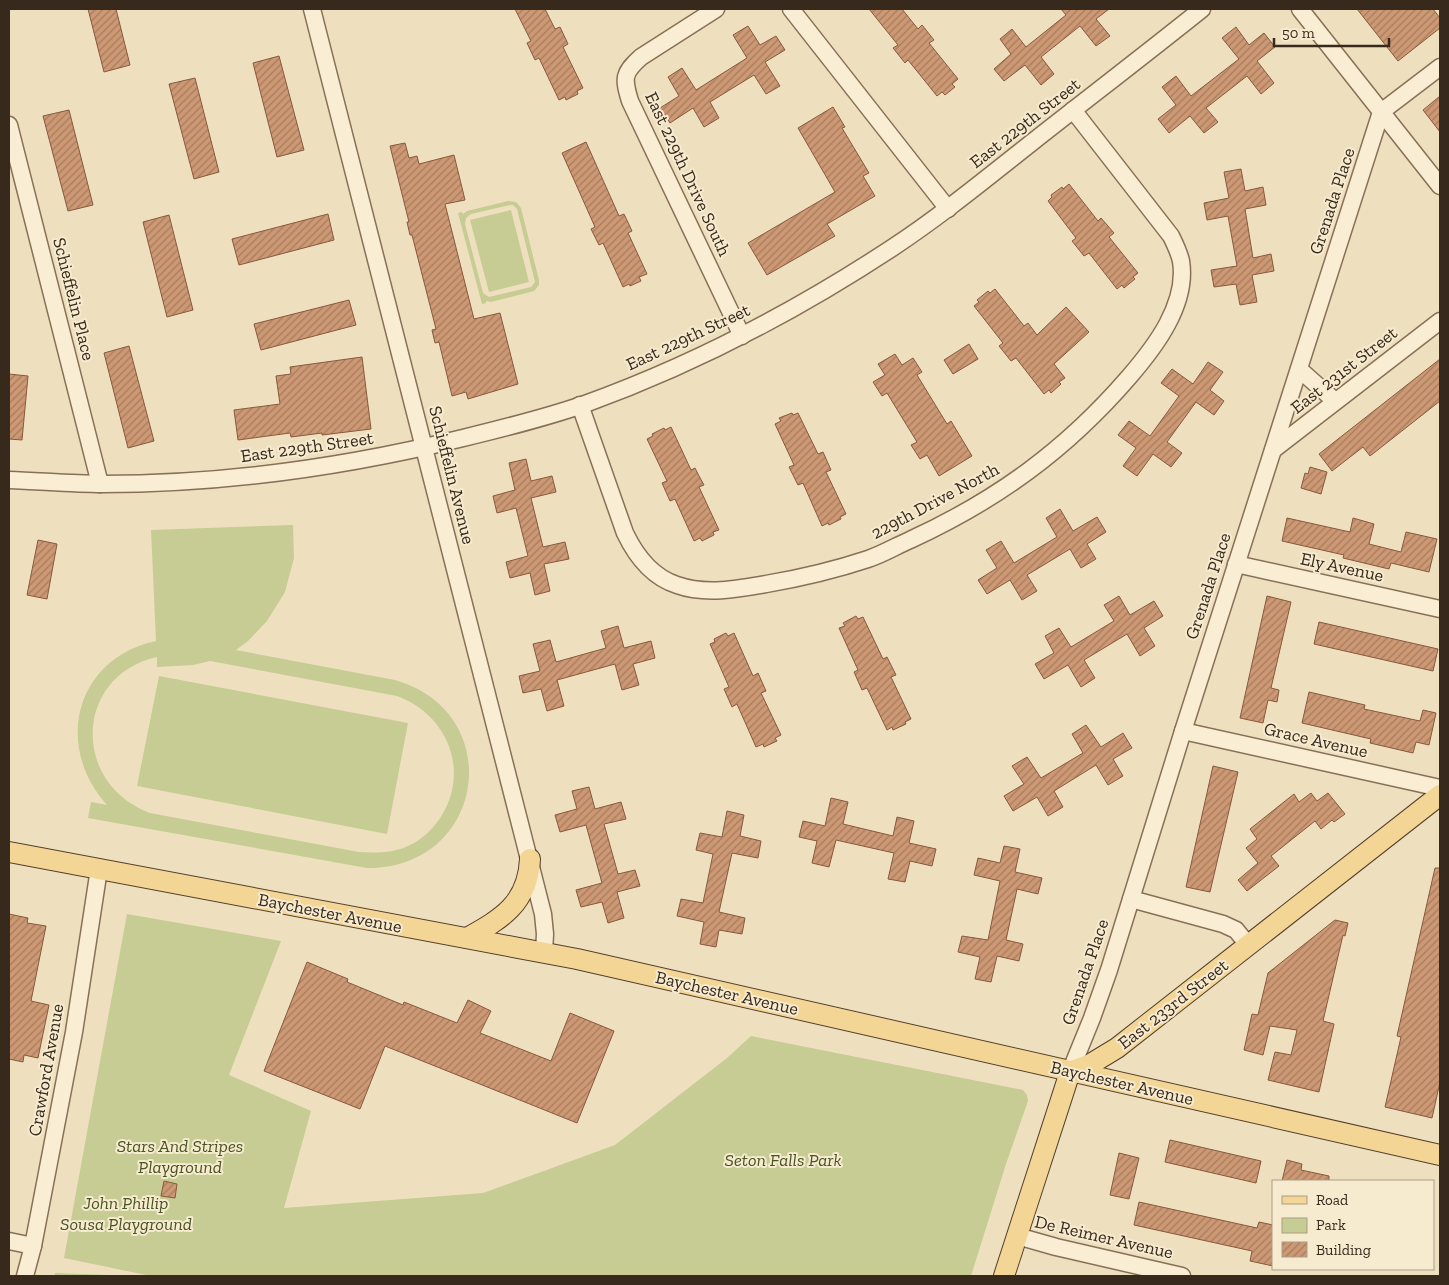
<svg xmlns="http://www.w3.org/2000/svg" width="1449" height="1285" viewBox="0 0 1449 1285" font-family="'Zilla Slab',serif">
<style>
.green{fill:#c6cc93;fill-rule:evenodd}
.building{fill:url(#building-hatch);stroke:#87593d}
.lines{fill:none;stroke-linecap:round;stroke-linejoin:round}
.minor-casing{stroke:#887057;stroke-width:19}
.major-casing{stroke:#553f2c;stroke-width:22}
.minor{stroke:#f9edd3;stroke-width:16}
.major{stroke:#f3d596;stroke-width:20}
.labels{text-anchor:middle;stroke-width:4;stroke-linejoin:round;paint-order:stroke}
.street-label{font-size:18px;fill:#37291c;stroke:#f6eacf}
.park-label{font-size:18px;font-style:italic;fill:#485422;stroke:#f6eacf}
</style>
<defs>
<pattern id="building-hatch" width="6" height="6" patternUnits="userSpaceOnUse" patternTransform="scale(1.25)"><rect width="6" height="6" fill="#cd9874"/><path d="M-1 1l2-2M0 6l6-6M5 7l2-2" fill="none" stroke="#a77c5e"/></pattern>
</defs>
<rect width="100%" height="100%" fill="#eee0bf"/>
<g class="green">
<path d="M508 201 516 202 521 208 539 280V285L534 291 491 302 486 301V303L482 304 458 213 462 212 463 214 467 211ZM510 205H513L517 209 535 282 531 287 489 297 483 293 465 224 466 218 471 214Z"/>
<path d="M511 210 529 282 489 292 470 220Z"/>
<path d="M293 525 294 558 285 592 267 621 248 641 236 650 395 680C508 712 486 869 367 868L88 818 91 802 107 805C53 745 76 658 156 641L151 530ZM157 657V667L193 665 210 661 397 696C446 714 470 768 442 815 434 828 422 840 408 846 393 853 376 853 359 852L150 813C70 783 75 675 157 657Z"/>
<path d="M159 676 408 723 387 834 137 786Z"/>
<path d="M127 914 281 941 229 1075 311 1111 284 1208 483 1193 615 1145 727 1058 751 1036 1023 1090 1027 1095 1028 1101 1006 1164 971 1276H151L64 1258Z"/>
<path d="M55 1273 137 1276H54Z"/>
</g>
<g class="building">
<path d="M88 9H116L130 65 104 72Z"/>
<path d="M515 9H545L555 29 560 27 568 44 563 47 583 88 577 91 578 94 566 100 565 97 559 100 539 58 535 60 527 43 531 41Z"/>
<path d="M869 9H902L918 29 922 25 934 40 929 43 958 79 952 84 955 87 945 95 942 92 937 96 908 60 905 63 893 48 898 45Z"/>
<path d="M1061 9H1109L1096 19 1110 36 1096 46 1080 26 1041 57 1054 74 1041 85 1025 65 1004 81 994 69 1011 54 1000 39 1012 29 1026 47 1066 15Z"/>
<path d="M1357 9H1433L1440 18V28L1398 61Z"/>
<path d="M748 26 760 45 776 36 785 50 765 62 780 86 766 94 754 75 710 102 719 118 704 127 693 108 670 123 660 108 679 96 668 77 682 68 696 90 747 58 733 35Z"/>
<path d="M1236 27 1249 45 1264 33 1275 47 1257 61 1274 83 1261 94 1247 76 1206 108 1218 122 1204 133 1190 116 1169 133 1158 119 1176 105 1162 87 1176 76 1191 96 1239 59 1222 38Z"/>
<path d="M279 56 304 150 277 157 253 63Z"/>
<path d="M195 78 219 172 194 179 169 84Z"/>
<path d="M1440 96V132L1423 110Z"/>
<path d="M833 107 845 127 842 128 869 173 863 176 875 196 827 224 835 236 767 275 748 243 835 192 798 128Z"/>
<path d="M69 110 93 205 68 211 43 116Z"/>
<path d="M586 142 619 216 624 214 632 231 628 233 647 274 639 277 641 281 630 286 629 284 623 287 603 243 599 245 591 229 595 227 562 153Z"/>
<path d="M405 143 409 158 417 156 419 164 454 155 465 200 445 204 474 319 500 313 518 384 468 399 466 392 452 396 439 342 435 343 432 330 436 329 412 235H410L407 222H409L390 146Z"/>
<path d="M1241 169 1245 191 1263 187 1266 205 1245 209 1253 258 1271 254 1274 271 1252 275 1257 302 1240 305 1236 284 1214 287 1211 270 1237 266 1228 216 1207 220 1204 203 1229 198 1224 172Z"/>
<path d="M1069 184 1098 221 1101 218 1114 233 1109 237 1138 273 1133 277 1135 279 1124 288 1122 285 1117 289 1089 253 1084 256 1072 241 1076 238 1048 201 1052 197 1051 195 1062 187 1063 189Z"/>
<path d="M328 214 334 240 239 265 232 239Z"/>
<path d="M169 215 193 310 167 317 143 222Z"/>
<path d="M995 289 1024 326 1028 323 1037 335 1066 307 1089 332 1054 364 1065 378 1059 382 1061 384 1051 393 1049 390 1044 394 1016 358 1011 361 999 346 1003 343 974 306 979 302 977 300 988 291 990 293Z"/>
<path d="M349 300 356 325 261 350 254 324Z"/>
<path d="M969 344 978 359 953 374 944 360Z"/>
<path d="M129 346 154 441 128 448 104 353Z"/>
<path d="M895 354 902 365 913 358 922 372 917 375 947 424 951 421 972 456 939 476 927 455 920 459 911 445 917 442 887 393 882 396 873 382 885 375 878 364Z"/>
<path d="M362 357 371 429 322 435V433L291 437 290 433 238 440 234 410 280 404 276 376 291 374 290 367Z"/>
<path d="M1440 359V401L1370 456 1363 447 1332 471 1319 454Z"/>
<path d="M1208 362 1223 372 1210 390 1224 401 1214 415 1196 402 1167 442 1182 453 1171 467 1153 454 1137 476 1123 466 1136 448 1118 435 1129 421 1150 436 1179 396 1161 383 1172 369 1193 384Z"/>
<path d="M9 374 28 376 22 440 9 439Z"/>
<path d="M792 413 793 415 798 413 818 454 823 452 831 470 826 472 846 514 840 517 841 519 829 525 828 523 822 526 803 483 798 485 789 467 794 465 775 424 781 421 779 418Z"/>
<path d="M671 427 691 470 695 468 699 476 704 485 699 487 719 530 713 532 714 535 702 541 700 538 694 541 675 499 670 501 662 483 667 481 647 439 653 436 652 434 664 428 665 430Z"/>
<path d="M526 459 531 481 552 476 556 492 531 498 543 547 565 542 569 559 544 564 550 591 535 595 530 573 510 578 506 562 528 556 516 508 497 513 493 496 515 490 509 463Z"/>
<path d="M1310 467 1327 472 1321 494 1301 488 1305 473 1308 474Z"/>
<path d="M1060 509 1073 531 1097 517 1106 532 1087 544 1096 559 1081 568 1070 549 1027 575 1037 591 1022 600 1010 580 987 594 978 580 997 568 986 550 1001 541 1014 563 1057 537 1046 518Z"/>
<path d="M1287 518 1350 532 1353 518 1374 524 1369 544 1401 552 1406 532 1437 539 1429 572 1391 563 1389 569 1343 558 1344 555 1282 541Z"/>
<path d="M38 540 57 544 47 599 27 595Z"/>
<path d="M1119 596 1130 615 1154 601 1163 616 1144 628 1155 646 1140 656 1127 634 1084 660 1095 678 1081 687 1068 665 1044 679 1035 664 1054 653 1045 636 1059 628 1071 647 1114 621 1104 605Z"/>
<path d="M1267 596 1291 602 1271 688 1279 690 1277 702 1268 700 1263 723 1240 718Z"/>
<path d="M856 616 858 619 863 617 883 659 887 657 896 675 891 677 911 719 905 722 906 724 893 730 892 727 887 730 867 688 862 690 854 672 858 670 839 628 845 626 843 623Z"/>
<path d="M1319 622 1438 649 1433 671 1314 644Z"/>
<path d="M618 626 624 648 651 641 655 658 633 664 639 685 622 690 615 664 557 680 564 706 547 711 541 689 523 693 519 676 540 671 533 644 550 640 556 662 606 648 601 631Z"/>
<path d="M726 633 728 636 734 633 753 676 758 673 766 691 761 693 781 735 775 738 777 741 764 747 763 744 756 747 737 704 732 707 724 689 729 687 710 644 715 642 714 639Z"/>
<path d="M1309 692 1365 705 1364 709 1420 721 1423 710 1436 713 1429 745 1416 742 1413 753 1370 743 1371 739 1302 723Z"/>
<path d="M1086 725 1101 747 1123 733 1132 748 1113 759 1123 776 1108 785 1096 765 1054 791 1063 807 1048 816 1037 797 1013 811 1004 796 1024 784 1012 766 1027 757 1041 778 1083 753 1072 734Z"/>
<path d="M1213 766 1238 772 1210 892 1186 887Z"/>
<path d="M589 787 595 809 621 802 626 819 604 824 618 874 635 870 640 886 617 892 624 918 608 923 602 902 581 907 576 890 602 883 586 825 560 832 555 815 577 809 572 791Z"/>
<path d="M1311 793 1317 801 1328 793 1345 814 1334 822 1332 820 1321 829 1315 821 1271 856 1279 866 1247 891 1238 880 1258 863 1246 848 1257 839 1250 829 1294 794 1299 802Z"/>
<path d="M831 798 848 802 843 824 893 836 897 817 914 821 909 843 936 849 932 866 910 861 905 882 888 879 894 853 836 840 829 867 812 863 817 841 799 837 803 821 825 826Z"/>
<path d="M727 811 744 815 740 836 761 841 758 858 732 853 719 912 745 918 742 934 719 930 716 947 700 944 704 922 677 916 681 899 703 903 713 854 696 850 700 833 722 837Z"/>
<path d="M1004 846 1020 849 1015 872 1042 878 1038 894 1017 889 1006 940 1023 944 1019 961 997 956 991 982 975 979 980 957 958 952 962 936 988 940 1000 881 974 875 978 858 1000 863Z"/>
<path d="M1435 868H1440V1082L1432 1118 1385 1107 1401 1037 1397 1036Z"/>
<path d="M9 914 28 918 27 923 46 926 31 1001 49 1005 38 1058 24 1055 23 1062 9 1059Z"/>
<path d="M1335 920 1348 923 1345 936 1343 935 1323 1021 1334 1024 1319 1092 1268 1080 1275 1052 1291 1055 1297 1030 1270 1026 1263 1055 1244 1050 1252 1014 1258 1015 1268 973Z"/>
<path d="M307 962 348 979 347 982 403 1005 404 1002 457 1023 468 1000 491 1011 480 1033 551 1061 570 1013 614 1031 577 1123 385 1046 360 1109 264 1071Z"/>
<path d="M1170 1140 1261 1161 1256 1183 1165 1162Z"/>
<path d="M1119 1153 1139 1158 1129 1199 1110 1195Z"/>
<path d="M1287 1160 1302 1164 1301 1170 1329 1176V1181H1282Z"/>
<path d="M164 1181 177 1184 175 1198 161 1196Z"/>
<path d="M1139 1202 1257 1228 1259 1222 1273 1225V1266L1250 1261 1252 1251 1134 1225Z"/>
</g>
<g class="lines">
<defs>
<g id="minor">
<path d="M312 9 543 914 545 934 544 953"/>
<path d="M716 9 641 57C623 73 623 78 630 101L742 336"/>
<path d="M791 9 948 209"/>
<path d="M1300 9 1440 186"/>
<path d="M1381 112 1440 67"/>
<path d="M9 125 100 484"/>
<path d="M1299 369 1335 401"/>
<path d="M580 405 625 533C636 556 652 577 677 585 705 595 738 589 766 584 801 578 835 570 868 559 883 554 896 546 910 540 997 500 1066 450 1129 377 1155 347 1188 304 1181 261 1179 252 1175 244 1171 236L1073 110"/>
<path d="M1273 450 1440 321"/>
<path d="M9 480C40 481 71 484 102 484 224 484 345 467 463 438 504 428 545 418 585 404 693 365 796 311 892 248 942 215 988 177 1035 140 1091 96 1147 53 1202 9"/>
<path d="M1236 564 1440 609"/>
<path d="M1183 731 1440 788"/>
<path d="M1131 899 1223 924 1236 930 1249 946"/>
<path d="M1070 1072 1092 1018 1109 970 1183 731 1381 112"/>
<path d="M1017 1236 1056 1247 1182 1276"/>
<path d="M9 1241 33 1246"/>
<path d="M25 1276 33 1246 74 1032 99 869"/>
</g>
<g id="major">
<path d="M9 852 577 959 1440 1155"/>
<path d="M467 938C501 919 528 904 530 859"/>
<path d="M1070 1072 1089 1065 1117 1048 1440 795"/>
<path d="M1004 1276 1070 1072"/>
</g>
</defs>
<use href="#minor" class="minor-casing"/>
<use href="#major" class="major-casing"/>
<use href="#minor" class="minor"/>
<use href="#major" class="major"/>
</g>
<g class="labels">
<g class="street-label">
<text transform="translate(1025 123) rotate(-38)" y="6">East 229th Street</text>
<text transform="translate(688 174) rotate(65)" y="6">East 229th Drive South</text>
<text transform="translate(1332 201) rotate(-72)" y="6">Grenada Place</text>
<text transform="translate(74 299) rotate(76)" y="6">Schieffelin Place</text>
<text transform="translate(688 337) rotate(-25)" y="6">East 229th Street</text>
<text transform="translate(1344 370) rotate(-38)" y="6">East 231st Street</text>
<text transform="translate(307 447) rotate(-8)" y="6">East 229th Street</text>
<text transform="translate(452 475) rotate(76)" y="6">Schieffelin Avenue</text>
<text transform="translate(935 501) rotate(-28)" y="6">229th Drive North</text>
<text transform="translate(1342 567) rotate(12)" y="6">Ely Avenue</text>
<text transform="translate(1208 586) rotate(-72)" y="6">Grenada Place</text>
<text transform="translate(1316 740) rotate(13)" y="6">Grace Avenue</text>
<text transform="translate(330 913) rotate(11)" y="6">Baychester Avenue</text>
<text transform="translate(1085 972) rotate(-71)" y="6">Grenada Place</text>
<text transform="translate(727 993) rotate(13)" y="6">Baychester Avenue</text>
<text transform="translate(1173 1004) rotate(-38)" y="6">East 233rd Street</text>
<text transform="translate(46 1070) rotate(-80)" y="6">Crawford Avenue</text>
<text transform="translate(1122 1083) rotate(13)" y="6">Baychester Avenue</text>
<text transform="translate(1104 1237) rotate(13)" y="6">De Reimer Avenue</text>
</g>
<g class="park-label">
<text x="180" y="1152">Stars And Stripes<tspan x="180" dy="21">Playground</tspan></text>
<text x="783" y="1166">Seton Falls Park</text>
<text x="126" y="1209">John Phillip<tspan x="126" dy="21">Sousa Playground</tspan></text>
</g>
</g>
<rect width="1449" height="1285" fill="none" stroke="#37291c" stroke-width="20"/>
<rect x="1272" y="1180" width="162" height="90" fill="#f6eacf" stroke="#aa9d87"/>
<rect x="1282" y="1196" width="25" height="8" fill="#f3d596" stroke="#aa9d87"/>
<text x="1316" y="1205" font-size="15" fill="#37291c">Road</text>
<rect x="1282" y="1218" width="25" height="15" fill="#c6cc93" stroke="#aa9d87"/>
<text x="1316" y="1230" font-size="15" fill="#37291c">Park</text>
<rect x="1282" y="1242" width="25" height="15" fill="url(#building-hatch)" stroke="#aa9d87"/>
<text x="1316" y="1255" font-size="15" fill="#37291c">Building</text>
<path d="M1274 38v8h115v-8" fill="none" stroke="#37291c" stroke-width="2.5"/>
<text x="1282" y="38" font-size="15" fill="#37291c" stroke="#f6eacf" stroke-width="4" paint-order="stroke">50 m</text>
</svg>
